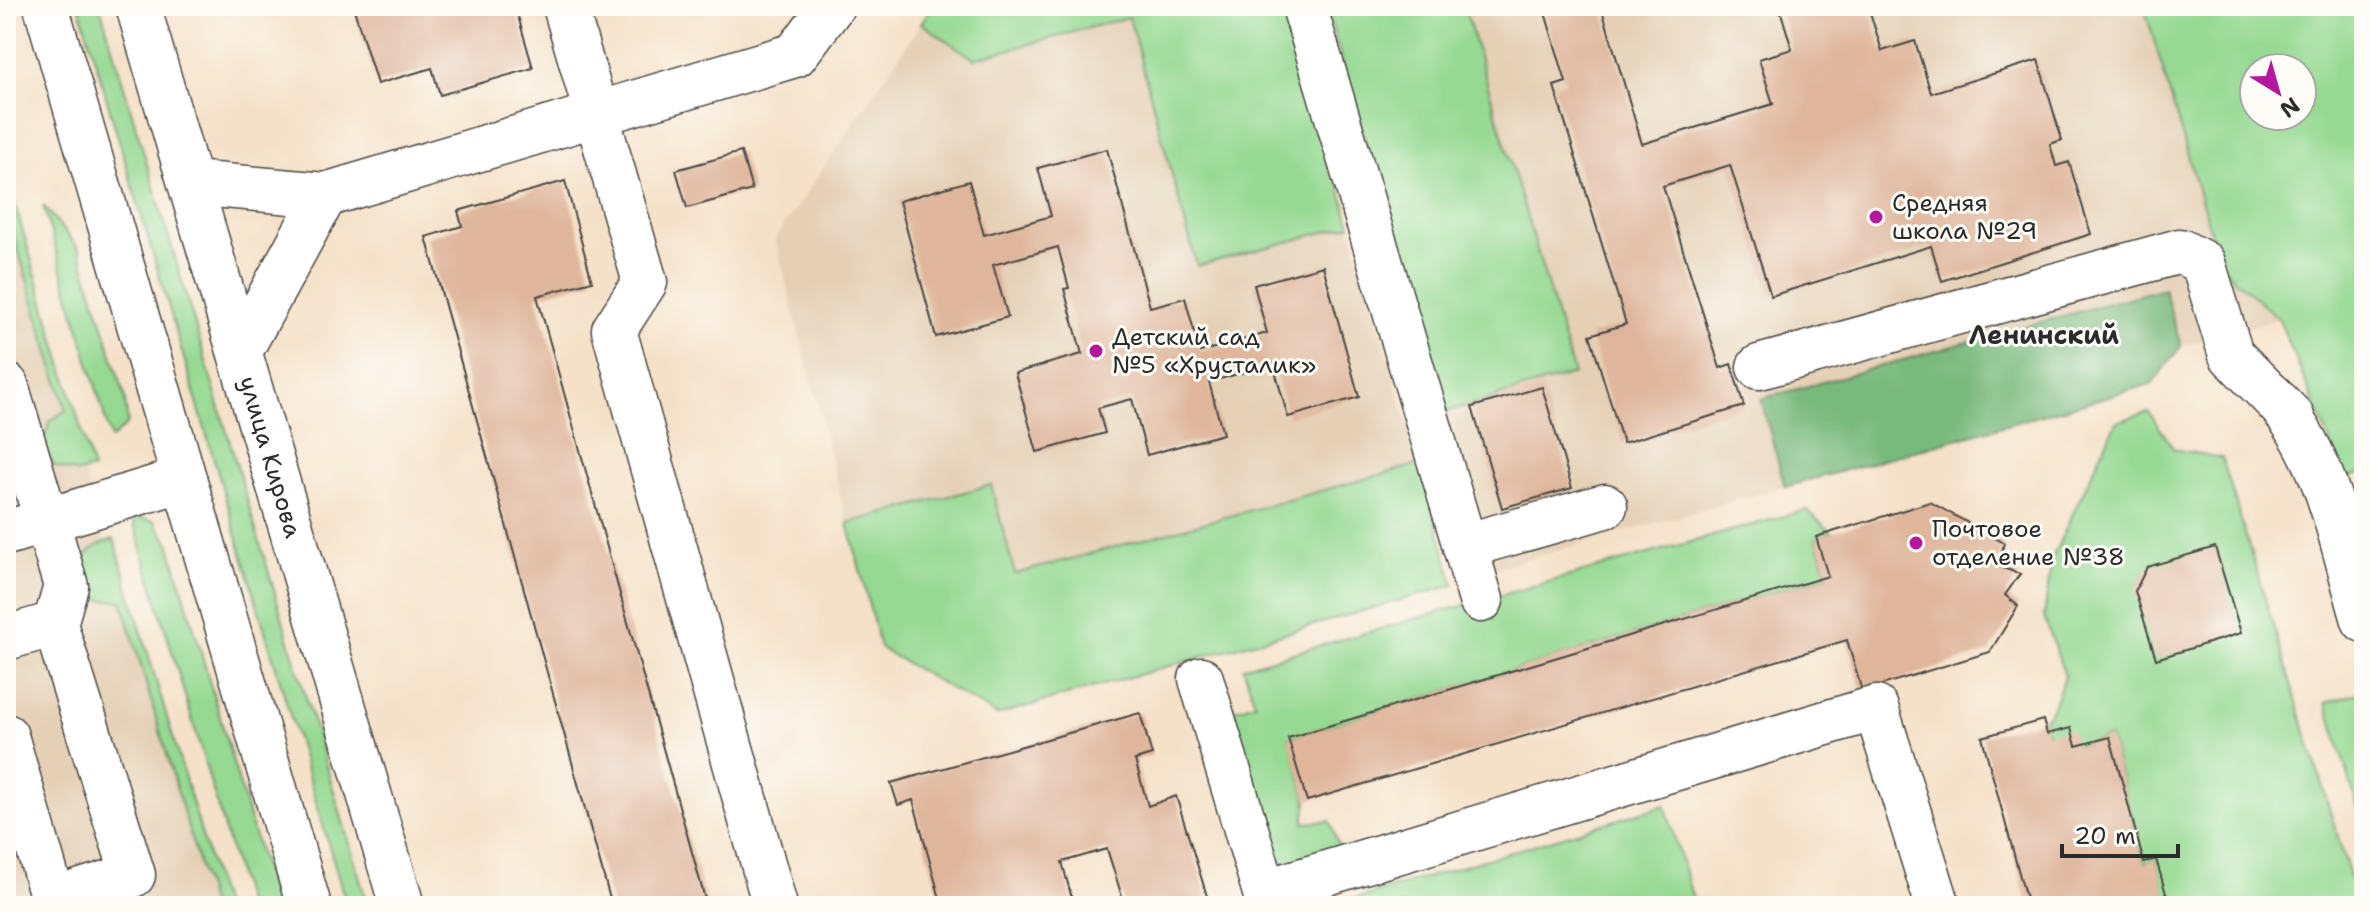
<svg xmlns="http://www.w3.org/2000/svg" width="2370" height="912" viewBox="0 0 2370 912" font-family="'Shantell Sans',sans-serif">
<style>
.built{fill:#e5d0b5;fill-rule:evenodd}
.green{fill:#95d992;stroke:#60825e;stroke-width:2;fill-rule:evenodd}
.forest{fill:#78b97c;stroke:#527254;stroke-width:2}
.building{fill:#dfb69b}
.lines{fill:none;stroke-linecap:round;stroke-linejoin:round}
.minor-casing{stroke:#494643;stroke-width:47}
.major-casing{stroke:#494643;stroke-width:47}
.minor{stroke:#fff;stroke-width:44}
.major{stroke:#fff;stroke-width:44}
.poi-dot{fill:#b5179e;stroke:#fdfcf7;stroke-width:3}
.labels{text-anchor:middle;stroke-width:6;stroke-linejoin:round;paint-order:stroke}
.poi-label{font-size:24px;fill:#2b2b2b;stroke:#fdfcf7;text-anchor:start}
.street-label{font-size:24px;fill:#2b2b2b;stroke:#fdfcf7}
.neighbourhood-label{font-size:26px;font-weight:bold;fill:#2b2b2b;stroke:#fdfcf7}
</style>
<rect width="100%" height="100%" fill="#fdfcf7"/>
<filter id="ink" filterUnits="userSpaceOnUse"><feTurbulence type="fractalNoise" baseFrequency=".0125" numOctaves="2"/><feDisplacementMap in="SourceGraphic" scale="16" xChannelSelector="R" yChannelSelector="G"/><feConvolveMatrix kernelMatrix="1 2 1 2 8 2 1 2 1" color-interpolation-filters="sRGB"/></filter>
<filter id="wash" filterUnits="userSpaceOnUse"><feTurbulence type="fractalNoise" baseFrequency=".006" numOctaves="4" result="noise"/><feDisplacementMap in="SourceGraphic" scale="32" xChannelSelector="R" yChannelSelector="G"/><feGaussianBlur stdDeviation="1.8" result="paint"/><feColorMatrix in="noise" values="0 0 0 0 0 0 0 0 0 0 0 0 0 0 0 0 0 1.4 0 .05"/><feComposite in="paint" operator="in"/></filter>
<g filter="url(#wash)">
<rect width="100%" height="100%" fill="#f5e1c8"/>
<g class="built">
<path d="M933 6H1286L1420 464 997 715 880 648 775 239Z"/>
<path d="M1326 6H2364L2343 352 2279 319 2181 346 2152 384 1491 569ZM2254 68H2302V116H2254Z"/>
<path d="M6 209 66 411 78 473 84 472 104 541 93 546 109 602 122 601 211 906H6Z"/>
</g>
<g class="green">
<path d="M79 6H100L368 906H347Z"/>
<path d="M933 6H1286L1351 225 1197 266 1129 17 974 59 921 23Z"/>
<path d="M1326 6H1464L1574 374 1445 412Z"/>
<path d="M2144 6H2364V473L2345 478 2279 319 2221 267ZM2254 68H2302V116H2254Z"/>
<path d="M6 174 93 469 78 473 54 466 43 444 50 421 66 410 6 209Z"/>
<path d="M43 205 79 249 124 393 128 423 111 439Z"/>
<path d="M2149 412 2174 449 2222 458 2359 906H2153L2152 902 2166 897 2156 860 2144 863 2110 737 2076 746 2047 734 2043 720 2051 711 2065 676 2044 617 2052 558 2116 422Z"/>
<path d="M1420 464 1454 585 997 715 880 648 848 523 991 485 1015 574Z"/>
<path d="M1806 510 1832 532 1816 538 1828 576 1289 738 1307 801 1304 823 1330 821 1342 856 1299 870 1274 856 1233 710 1255 703 1243 667Z"/>
<path d="M132 516 154 521 169 543 275 906H247Z"/>
<path d="M114 539 223 906H211L122 601 97 599 81 580C80 556 91 545 114 539Z"/>
<path d="M2364 691V827L2326 703Z"/>
<path d="M1665 805 1695 906H1332Z"/>
</g>
<path class="forest" d="M2164 288 2181 346 2152 384 1785 487 1761 399Z"/>
<g id="blocks">
<g class="building">
<path d="M353 6H515L533 68 440 95 432 68 377 84Z"/>
<path d="M1543 6H1601L1642 144 1773 104 1759 59 1792 49 1779 6H1868L1882 51 1915 41 1931 93 2038 60 2062 140 2050 144 2056 166 2069 162 2091 234 1942 281 1931 246 1771 296 1730 165 1663 186 1720 368 1731 364 1744 406 1623 443 1590 335 1626 324 1554 86 1566 82Z"/>
<path d="M1107 149 1150 307 1185 298 1200 352 1267 333 1254 285 1323 266 1359 397 1288 417 1273 364 1209 382 1223 434 1147 455 1132 399 1098 408 1105 433 1037 452 1015 373 1082 354 1064 289 1069 288 1058 247 993 265 1008 317 936 337 899 201 969 181 984 235 1051 216 1038 168Z"/>
<path d="M741 152 752 190 687 208 676 170Z"/>
<path d="M565 181 592 281 537 296 707 906H612L426 237 462 226 458 211Z"/>
<path d="M1542 387 1572 488 1502 508 1472 407Z"/>
<path d="M1930 502 2004 543 1998 566 2020 574 2005 595 2018 606 1990 652 1862 691 1847 640 1307 801 1288 738 1828 576 1816 537Z"/>
<path d="M2215 547 2241 633 2156 659 2135 591 2147 567Z"/>
<path d="M1140 713 1152 755 1135 760 1148 806 1176 796 1210 906H1125L1107 849 1062 862 1074 906H942L913 800 898 805 891 783Z"/>
<path d="M2043 720 2047 734 2071 728 2076 746 2110 737 2144 863 2156 859 2167 897 2152 902 2153 906H2028L1982 737Z"/>
</g>
</g>
</g>
<g filter="url(#ink)">
<use href="#blocks" fill-opacity="0" stroke="#494643" stroke-width="2"/>
<g class="lines">
<defs>
<g id="minor">
<path d="M565 6 645 282 614 330 775 906"/>
<path d="M1304 6 1481 600"/>
<path d="M191 183 325 195 795 55 832 6"/>
<path d="M240 351 325 195"/>
<path d="M1759 367 2180 251 2203 263 2231 355 2292 417"/>
<path d="M6 385 66 586 55 624 6 638"/>
<path d="M2271 395C2328 453 2341 544 2364 620"/>
<path d="M6 533 184 479"/>
<path d="M1465 546 1605 506"/>
<path d="M1201 679 1269 906"/>
<path d="M6 736 55 906"/>
<path d="M53 900 133 875 55 624"/>
<path d="M1272 906 1280 887 1876 708 1938 906"/>
</g>
<g id="major">
<path d="M46 6 309 906"/>
<path id="s1" d="M138 6 402 906"/>
</g>
</defs>
<use href="#minor" class="minor-casing"/>
<use href="#major" class="major-casing"/>
<use href="#minor" class="minor"/>
<use href="#major" class="major"/>
</g>
</g>
<g class="poi-dot">
<circle cx="1876" cy="217" r="8"/>
<circle cx="1096" cy="351" r="8"/>
<circle cx="1916" cy="543" r="8"/>
</g>
<g class="labels">
<g class="poi-label">
<text x="1892" y="211">Средняя<tspan x="1892" dy="28">школа №29</tspan></text>
<text x="1112" y="345">Детский сад<tspan x="1112" dy="28">№5 «Хрусталик»</tspan></text>
<text x="1932" y="537">Почтовое<tspan x="1932" dy="28">отделение №38</tspan></text>
</g>
<g class="street-label">
<text dy="8" stroke="none"><textPath href="#s1" startOffset="470">улица Кирова</textPath></text>
</g>
<g class="neighbourhood-label">
<text x="2044" y="344">Ленинский</text>
</g>
</g>
<rect width="2370" height="912" fill="none" stroke="#fdfcf7" stroke-width="32"/>
<g transform="translate(2278 92) rotate(143)"><circle r="38" fill="#fdfcf7" stroke="#a9a8a5" stroke-width="2"/>
<path d="M0-6L14 30L0 20L-14 30Z" fill="#b5179e"/>
<text y="-12" font-size="22" font-weight="bold" text-anchor="middle" fill="#2b2b2b">N</text>
</g>
<path d="M2062 844v12h116v-12" fill="none" stroke="#2b2b2b" stroke-width="4"/>
<text x="2074" y="844" font-size="24" fill="#2b2b2b" stroke="#fdfcf7" stroke-width="6" paint-order="stroke">20 m</text>
</svg>
